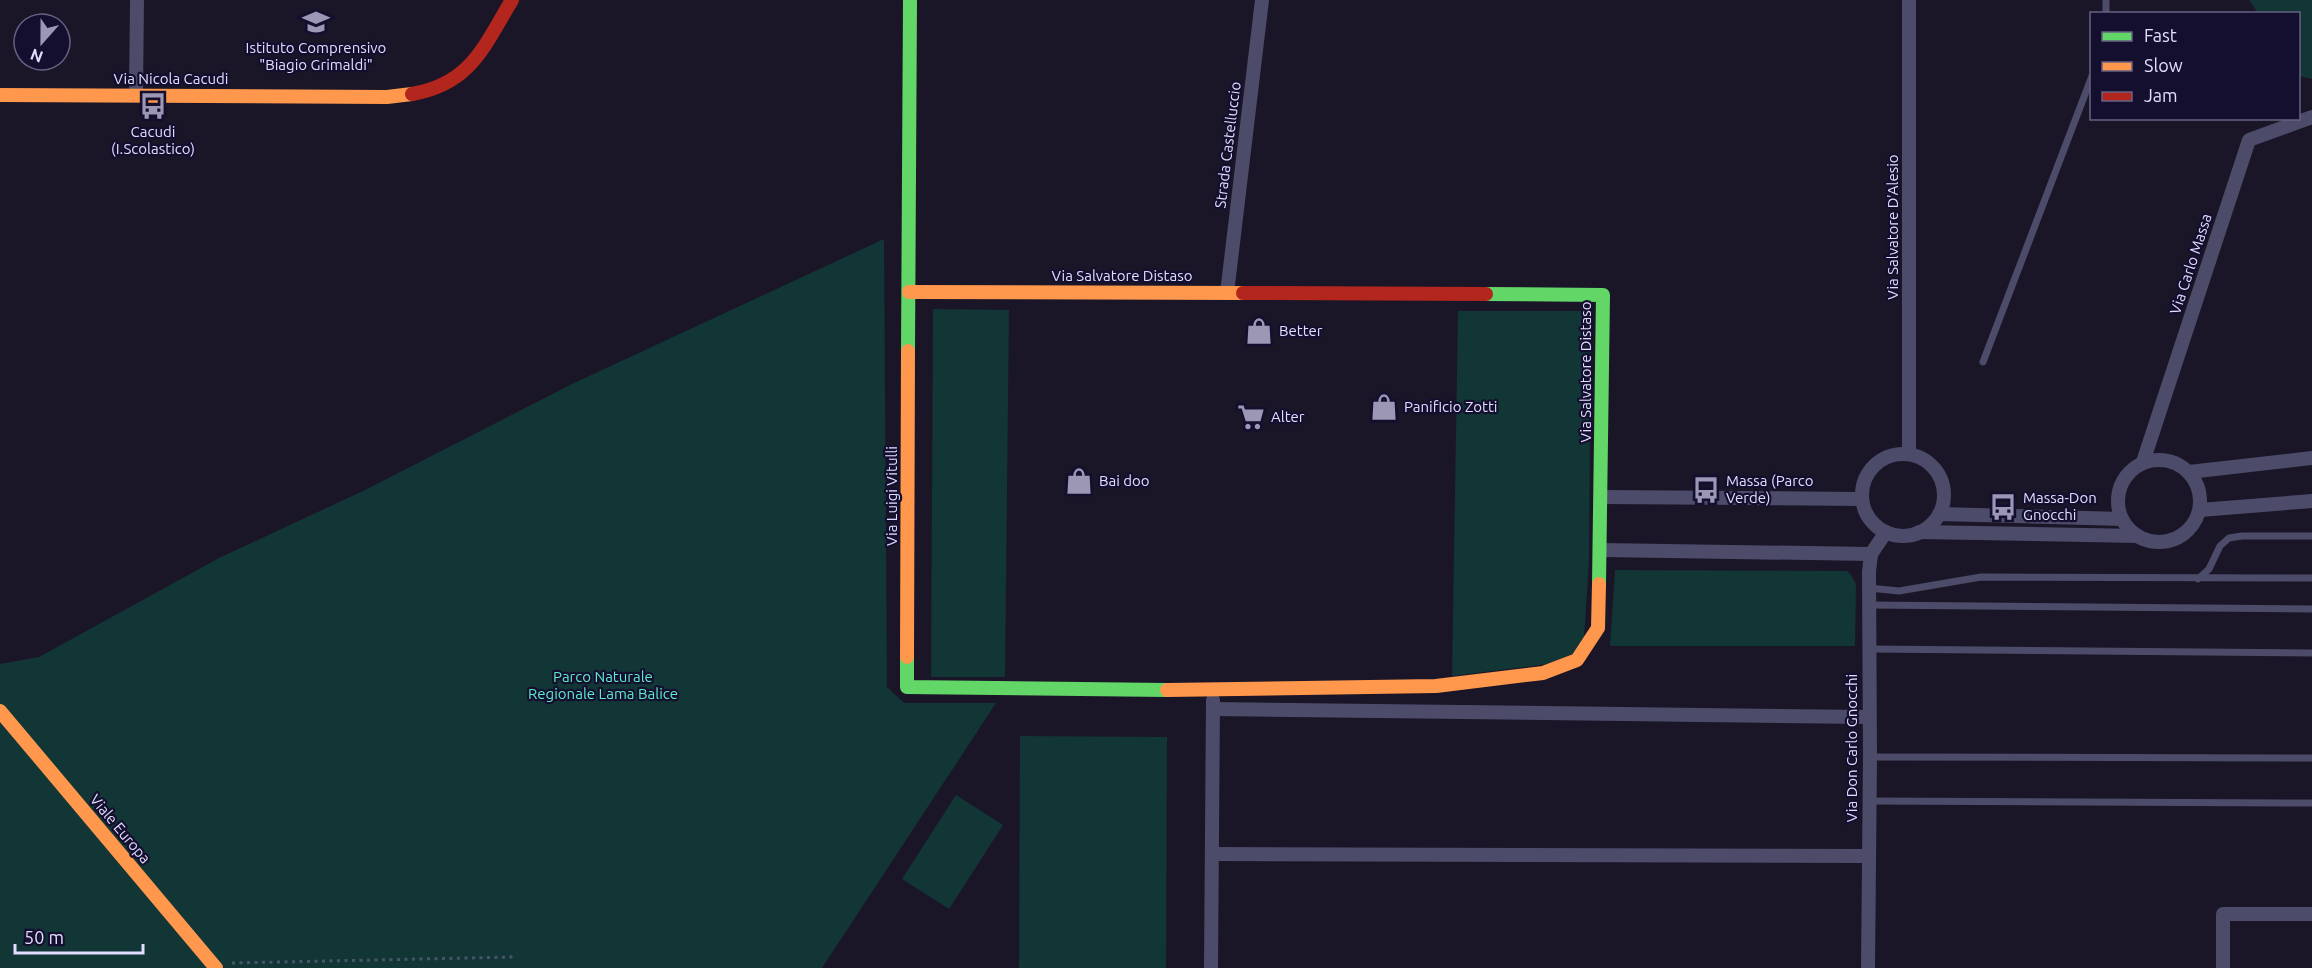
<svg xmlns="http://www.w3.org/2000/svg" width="2312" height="968" viewBox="0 0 2312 968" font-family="Ubuntu,sans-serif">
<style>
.green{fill:#123536}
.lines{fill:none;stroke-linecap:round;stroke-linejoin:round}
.path{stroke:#465668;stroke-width:3;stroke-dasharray:3 4.5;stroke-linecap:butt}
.lane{stroke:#4c4b69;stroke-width:7}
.street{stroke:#4c4b69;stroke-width:14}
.fast{stroke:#63d668;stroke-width:14}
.slow{stroke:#ff974d;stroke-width:14}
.jam{stroke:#b3261e;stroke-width:14}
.labels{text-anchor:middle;stroke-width:4.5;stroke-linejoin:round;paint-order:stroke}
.poi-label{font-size:15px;fill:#e1ddff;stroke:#150f2f;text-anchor:start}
.street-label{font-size:15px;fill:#e1ddff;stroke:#150f2f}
.park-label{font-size:15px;fill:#5becc9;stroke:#150f2f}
</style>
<rect width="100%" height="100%" fill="#1a1628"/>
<g class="green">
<path d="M2249 0H2312V79L2299 76 2298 14 2258 13Z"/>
<path d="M884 239 887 687 904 703H996L822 968H0V664L39 657 219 558 365 490 572 384Z"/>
<path d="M933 309 1009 310 1005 677H931Z"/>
<path d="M1458 311H1591L1589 562 1584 637 1572 654 1548 664 1452 676Z"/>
<path d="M1615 570 1847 571 1851 575 1856 584 1855 646H1610Z"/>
<path d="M1020 736 1167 737 1166 968H1019Z"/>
<path d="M956 795 1003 825 949 909 902 879Z"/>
</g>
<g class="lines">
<path class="path" d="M232 963 515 957"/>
<g class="lane">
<path d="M2106 14V0"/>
<path d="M1983 362 2092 76"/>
<path d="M2198 579 2209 569 2220 546 2229 538 2242 536H2312"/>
<path d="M1869 588 1899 591 1981 577 2312 578"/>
<path d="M1869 605 2312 609"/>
<path d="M1869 649 2312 653"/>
<path d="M1870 757 2312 758"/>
<path d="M1869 801 2312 803"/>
</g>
<g class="street">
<path d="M136 95 137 0"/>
<path d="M1227 293 1262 0"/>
<path d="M1909 454V0"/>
<circle cx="1903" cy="495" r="41"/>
<circle cx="2159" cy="501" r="41"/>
<path d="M2143 462 2249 140 2312 117"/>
<path d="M2189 472 2312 458"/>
<path d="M1602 497 1862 499"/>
<path d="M2200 510 2312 501"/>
<path d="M1939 514 2122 519"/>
<path d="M1919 532 2138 536"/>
<path d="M1601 550 1871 554"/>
<path d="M1213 709 1869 717"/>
<path d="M1212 854 1868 856"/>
<path d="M1211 968 1213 700"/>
<path d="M1868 968 1870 757 1869 572 1871 554 1886 532"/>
<path d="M2223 968V914H2312"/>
</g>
<g class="fast">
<path d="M1486 294 1603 295 1599 584"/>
<path d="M908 351 910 0"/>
<path d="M907 657V687L1167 690"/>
</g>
<g class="slow">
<path d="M0 95 387 97 412 94"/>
<path d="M909 292 1243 293"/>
<path d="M907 657 908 351"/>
<path d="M1167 690 1436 686 1543 673 1577 660 1598 628 1599 584"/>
<path d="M0 711 216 968"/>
</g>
<g class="jam">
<path d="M412 94C471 84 484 46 512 0"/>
<path d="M1243 293 1486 294"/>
</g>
</g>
<defs>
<symbol id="school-bare" viewBox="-9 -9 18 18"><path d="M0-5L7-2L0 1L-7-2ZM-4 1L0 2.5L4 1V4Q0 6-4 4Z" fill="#9b97b4" stroke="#150f2f" stroke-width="2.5" paint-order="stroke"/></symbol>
<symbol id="bus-bare" viewBox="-9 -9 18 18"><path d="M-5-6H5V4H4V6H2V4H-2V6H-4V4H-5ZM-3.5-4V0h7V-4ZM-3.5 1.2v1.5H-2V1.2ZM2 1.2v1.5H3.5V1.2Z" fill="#9b97b4" stroke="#150f2f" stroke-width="2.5" paint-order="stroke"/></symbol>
<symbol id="shop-bare" viewBox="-9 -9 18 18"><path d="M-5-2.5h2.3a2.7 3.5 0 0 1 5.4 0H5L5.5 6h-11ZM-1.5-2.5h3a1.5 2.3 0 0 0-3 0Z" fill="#9b97b4" stroke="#150f2f" stroke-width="2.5" paint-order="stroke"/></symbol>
<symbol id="supermarket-bare" viewBox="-9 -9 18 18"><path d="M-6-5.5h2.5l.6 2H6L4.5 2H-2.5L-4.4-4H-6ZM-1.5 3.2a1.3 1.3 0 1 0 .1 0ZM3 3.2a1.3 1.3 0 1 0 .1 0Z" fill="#9b97b4" stroke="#150f2f" stroke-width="2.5" paint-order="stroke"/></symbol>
</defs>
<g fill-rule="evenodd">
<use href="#school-bare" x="297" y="3" width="38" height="38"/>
<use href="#bus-bare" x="134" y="87" width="38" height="38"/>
<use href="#shop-bare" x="1240" y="312" width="38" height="38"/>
<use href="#shop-bare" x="1365" y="388" width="38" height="38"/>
<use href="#supermarket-bare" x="1232" y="398" width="38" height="38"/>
<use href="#shop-bare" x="1060" y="462" width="38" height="38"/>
<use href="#bus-bare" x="1687" y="471" width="38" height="38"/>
<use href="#bus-bare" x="1984" y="488" width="38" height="38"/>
</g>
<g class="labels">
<g class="poi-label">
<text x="316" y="53" text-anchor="middle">Istituto Comprensivo<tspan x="316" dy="17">"Biagio Grimaldi"</tspan></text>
<text x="153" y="137" text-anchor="middle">Cacudi<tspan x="153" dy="17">(I.Scolastico)</tspan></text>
<text x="1279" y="336">Better</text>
<text x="1404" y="412">Panificio Zotti</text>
<text x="1271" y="422">Alter</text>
<text x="1099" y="486">Bai doo</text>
<text x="1726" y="486">Massa (Parco<tspan x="1726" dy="17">Verde)</tspan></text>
<text x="2023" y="503">Massa-Don<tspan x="2023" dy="17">Gnocchi</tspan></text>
</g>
<g class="street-label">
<text x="171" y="84">Via Nicola Cacudi</text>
<text transform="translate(1228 145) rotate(-83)" y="5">Strada Castelluccio</text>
<text transform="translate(1893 227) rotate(-90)" y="5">Via Salvatore D'Alesio</text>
<text transform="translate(2191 264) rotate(-72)" y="5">Via Carlo Massa</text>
<text x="1122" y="281">Via Salvatore Distaso</text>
<text transform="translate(1586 372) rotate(-90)" y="5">Via Salvatore Distaso</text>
<text transform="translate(892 496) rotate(-90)" y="5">Via Luigi Vitulli</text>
<text transform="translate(1852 748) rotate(-90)" y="5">Via Don Carlo Gnocchi</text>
<text transform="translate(120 829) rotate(50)" y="5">Viale Europa</text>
</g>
<g class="park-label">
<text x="603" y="682">Parco Naturale<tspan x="603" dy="17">Regionale Lama Balice</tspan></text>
</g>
</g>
<rect x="2090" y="12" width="210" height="108" fill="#150f2f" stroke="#676182" stroke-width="1.5"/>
<rect x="2102" y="32" width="30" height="9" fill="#63d668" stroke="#676182" stroke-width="1.5"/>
<text x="2144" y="42" font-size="18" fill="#e1ddff">Fast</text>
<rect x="2102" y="62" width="30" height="9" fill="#ff974d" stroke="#676182" stroke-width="1.5"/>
<text x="2144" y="72" font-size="18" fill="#e1ddff">Slow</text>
<rect x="2102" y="92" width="30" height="9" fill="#b3261e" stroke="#676182" stroke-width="1.5"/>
<text x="2144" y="102" font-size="18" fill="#e1ddff">Jam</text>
<g transform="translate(42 42) rotate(201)"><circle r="28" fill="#150f2f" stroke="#676182" stroke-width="1.5"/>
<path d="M0-4.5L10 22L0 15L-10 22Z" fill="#9b97b4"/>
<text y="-9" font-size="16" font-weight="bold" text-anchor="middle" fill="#e1ddff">N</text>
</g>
<path d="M15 944v9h128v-9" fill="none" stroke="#e1ddff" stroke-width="3"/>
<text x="24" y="944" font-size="18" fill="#e1ddff" stroke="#150f2f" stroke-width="4.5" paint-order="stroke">50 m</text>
</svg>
